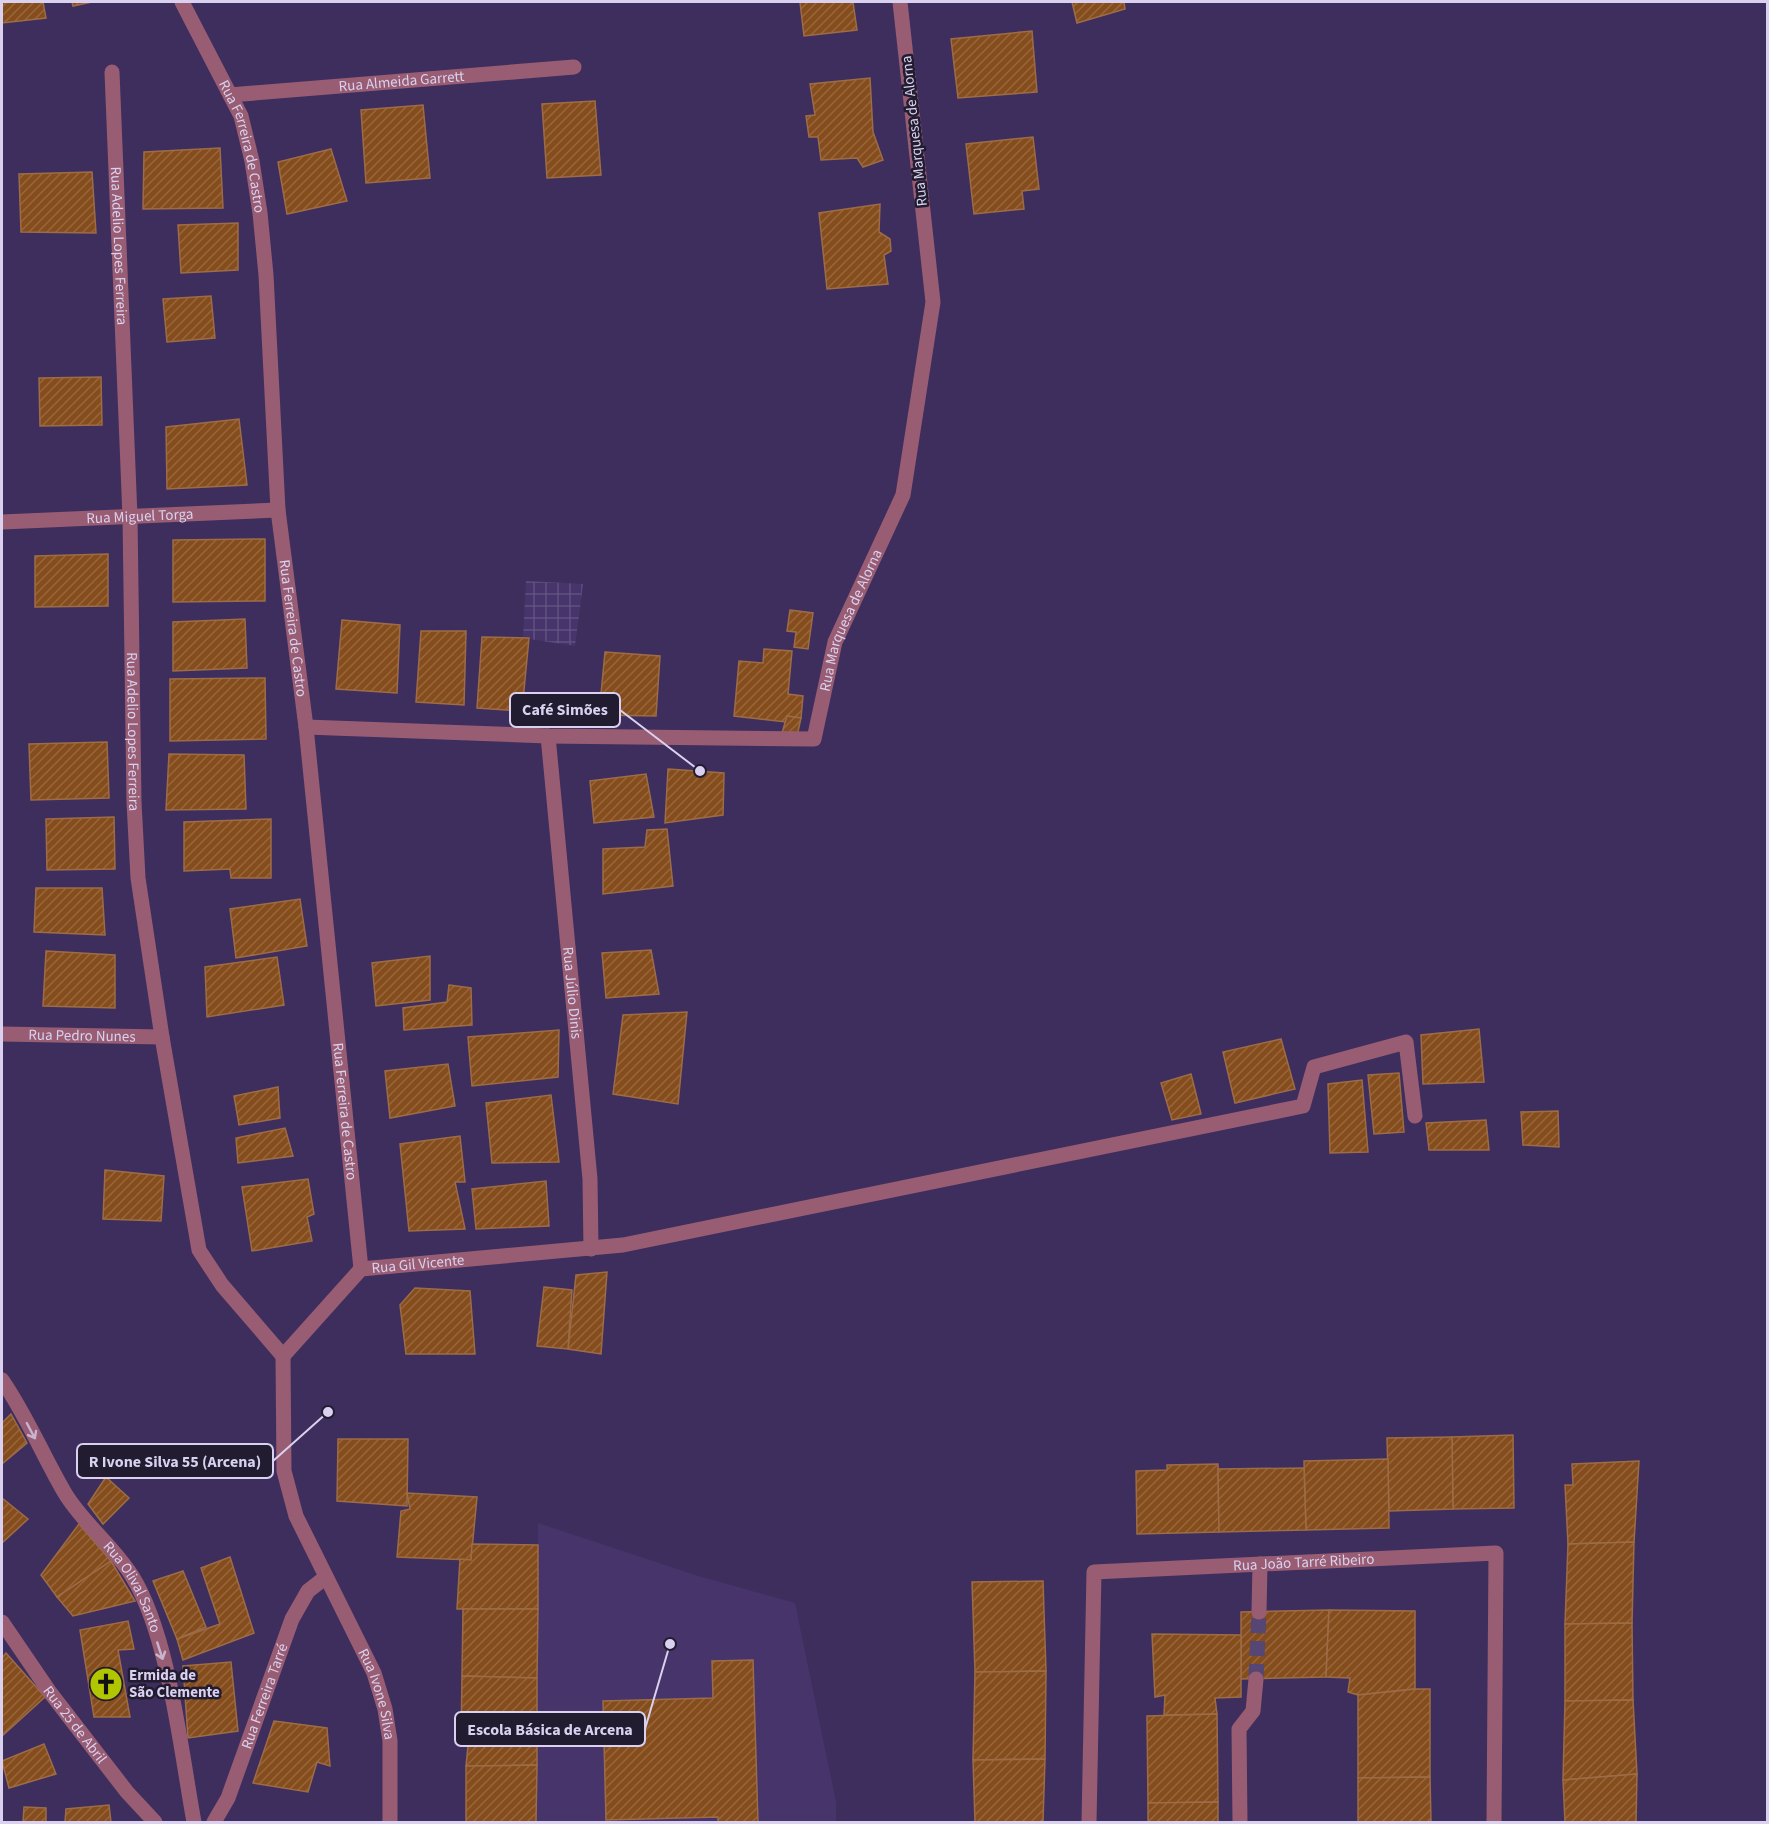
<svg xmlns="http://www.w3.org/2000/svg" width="1769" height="1824" viewBox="0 0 1769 1824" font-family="'Source Sans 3',sans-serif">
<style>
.built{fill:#46346b}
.industrial{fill:url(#industrial-grid)}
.building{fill:url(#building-hatch);stroke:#9d6c47;stroke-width:1.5}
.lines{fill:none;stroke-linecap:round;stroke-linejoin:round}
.minor-tunnel{stroke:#554674;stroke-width:15;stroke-dasharray:15 8;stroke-linecap:butt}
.minor{stroke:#995d73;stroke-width:15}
.oneway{stroke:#c9b4d0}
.labels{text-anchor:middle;stroke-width:5;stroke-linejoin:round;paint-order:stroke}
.street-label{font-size:15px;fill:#d9d1ef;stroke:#221c31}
.poi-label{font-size:15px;font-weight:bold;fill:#d9d1ef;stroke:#221c31;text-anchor:start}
.leader{fill:none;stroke:#d9d1ef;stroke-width:2}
.callout-dot{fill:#d9d1ef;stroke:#221c31;stroke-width:2}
.callout{fill:#221c31;stroke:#d9d1ef;stroke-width:2}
.callout-label{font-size:16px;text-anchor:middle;font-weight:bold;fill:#d9d1ef}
</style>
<defs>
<pattern id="industrial-grid" width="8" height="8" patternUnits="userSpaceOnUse" patternTransform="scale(1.5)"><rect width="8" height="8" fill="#46346b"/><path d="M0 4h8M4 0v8" fill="none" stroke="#605080"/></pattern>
<pattern id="building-hatch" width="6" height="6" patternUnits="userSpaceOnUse" patternTransform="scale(1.5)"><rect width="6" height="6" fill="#864d1c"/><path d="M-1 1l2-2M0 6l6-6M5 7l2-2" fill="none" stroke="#96663d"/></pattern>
</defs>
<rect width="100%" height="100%" fill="#3e2e5e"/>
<path class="built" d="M538 1523 698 1576 795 1603 836 1802V1822H536Z"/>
<path class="industrial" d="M526 581 583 584 575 646 523 638Z"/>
<g class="building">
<path d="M2 2H43L46 18 2 23Z"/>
<path d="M72 2H92L73 6Z"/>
<path d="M800 2H853L857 30 804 36Z"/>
<path d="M1072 2H1124L1125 9 1077 23Z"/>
<path d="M1032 31 1037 92 958 98 951 39Z"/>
<path d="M870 78 873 132 883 160 863 167 857 158 821 160 818 137H809L806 116 815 115 810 84Z"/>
<path d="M595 101 601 175 547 178 542 104Z"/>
<path d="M423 105 430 178 366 183 361 110Z"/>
<path d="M1033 137 1039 189 1022 191 1024 209 974 214 966 144Z"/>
<path d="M220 148 223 208 143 209 144 152Z"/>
<path d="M331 149 347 201 287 214 278 162Z"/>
<path d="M92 172 96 233 21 232 19 174Z"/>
<path d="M880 204 879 232 890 239 891 251 884 255 888 284 827 289 819 213Z"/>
<path d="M238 223V270L181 273 178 225Z"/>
<path d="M211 296 215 338 167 342 163 299Z"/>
<path d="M101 377 102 425 40 426 39 378Z"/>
<path d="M239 419 247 485 167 489 166 427Z"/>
<path d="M265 539V601L173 602V540Z"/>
<path d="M108 554V606L35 607V556Z"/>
<path d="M790 610 813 613 808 649 794 647 796 632 787 631Z"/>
<path d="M245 619 247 668 173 671V622Z"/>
<path d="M342 620 400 625 397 693 336 689Z"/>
<path d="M421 631H466L464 705 416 702Z"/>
<path d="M482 637 529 638 522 711 477 708Z"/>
<path d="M764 649 792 651 788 694 803 696 801 718 787 716 786 722 734 716 739 661 763 663Z"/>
<path d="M605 652 660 656 656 716 599 715Z"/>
<path d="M265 678 266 739 170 741V679Z"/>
<path d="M787 716 801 718 797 736 782 733Z"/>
<path d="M107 742 109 798 31 800 29 744Z"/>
<path d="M169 754 244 755 246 809 166 810Z"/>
<path d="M668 769 724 773 723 815 665 823Z"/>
<path d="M646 774 654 817 594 823 590 781Z"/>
<path d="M114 817 115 869 47 870 46 819Z"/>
<path d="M271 819V878H231L230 869 184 871V822Z"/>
<path d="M667 829 673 886 603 894V849L645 847 647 830Z"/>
<path d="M36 888H102L105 935 34 932Z"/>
<path d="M300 899 307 946 236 958 230 909Z"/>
<path d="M651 950 659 994 606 998 602 953Z"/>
<path d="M46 951 115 955V1008L43 1006Z"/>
<path d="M430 956V1000L376 1006 372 963Z"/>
<path d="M277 957 284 1005 207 1017 205 967Z"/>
<path d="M449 985 471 988 472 1025 404 1030 403 1008 447 1002Z"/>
<path d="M687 1012 678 1104 613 1094 623 1015Z"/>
<path d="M1479 1029 1484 1082 1423 1084 1421 1035Z"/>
<path d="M559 1030 558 1077 472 1086 468 1037Z"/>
<path d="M1281 1039 1295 1089 1235 1103 1223 1052Z"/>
<path d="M448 1064 455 1106 390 1118 385 1071Z"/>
<path d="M1399 1073 1404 1132 1374 1134 1368 1075Z"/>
<path d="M1191 1074 1201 1114 1172 1120 1161 1083Z"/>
<path d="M1362 1080 1368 1152 1330 1153 1328 1084Z"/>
<path d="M278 1087 280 1118 239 1125 234 1096Z"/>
<path d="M551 1095 559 1162 492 1163 486 1103Z"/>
<path d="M1558 1111 1559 1147 1523 1145 1521 1112Z"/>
<path d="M1486 1120 1489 1150H1429L1426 1123Z"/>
<path d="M285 1128 293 1156 238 1163 236 1138Z"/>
<path d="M460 1136 465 1182H455L465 1229 409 1231 400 1144Z"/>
<path d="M105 1170 164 1176 161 1221 103 1219Z"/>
<path d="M308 1179 314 1214 307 1217 312 1241 252 1251 242 1187Z"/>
<path d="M546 1181 549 1226 476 1229 472 1189Z"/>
<path d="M607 1272 601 1354 568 1349 576 1275Z"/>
<path d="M544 1287 572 1290 568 1349 537 1346Z"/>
<path d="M415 1288 470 1291 475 1354H406L400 1305Z"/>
<path d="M11 1414 27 1443 2 1464V1423Z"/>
<path d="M1513 1435 1514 1508 1453 1509 1452 1437Z"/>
<path d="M1452 1437 1453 1509 1389 1511 1387 1438Z"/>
<path d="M338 1439H408L407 1506 337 1501Z"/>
<path d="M1388 1459 1389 1528 1306 1530 1304 1461Z"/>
<path d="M1639 1461 1634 1542 1568 1544 1565 1485H1573L1572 1464Z"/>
<path d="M1218 1464 1219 1532 1137 1534 1136 1471 1167 1470V1465Z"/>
<path d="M1304 1468 1306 1530 1219 1532 1218 1469Z"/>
<path d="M106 1477 129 1498 103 1524 88 1504Z"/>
<path d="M407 1493 477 1497 471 1560 397 1557 401 1511 410 1509Z"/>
<path d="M2 1498 28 1519 2 1543Z"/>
<path d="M79 1524 111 1561 57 1597 41 1575Z"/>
<path d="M1634 1542 1632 1623 1565 1624 1568 1544Z"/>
<path d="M472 1544 538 1545V1609H457L460 1559 471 1560Z"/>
<path d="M230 1557 254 1633 183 1660 177 1639 220 1624 201 1568Z"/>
<path d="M111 1561 135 1601 73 1616 57 1597Z"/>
<path d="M183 1571 206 1627 177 1639 153 1581Z"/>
<path d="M1043 1581 1046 1671 975 1672 972 1582Z"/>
<path d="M463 1609H538L537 1678 462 1676Z"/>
<path d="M1329 1610 1326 1677 1241 1679V1612Z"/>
<path d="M1329 1610 1415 1611V1689L1358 1695 1348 1692 1350 1678 1326 1677Z"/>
<path d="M128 1621 134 1649 118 1650 130 1717H94L80 1630Z"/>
<path d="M1632 1623 1633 1700 1565 1701V1624Z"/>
<path d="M1152 1634 1241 1635V1697L1215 1698 1217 1714 1164 1715 1165 1695 1155 1697Z"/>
<path d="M6 1653 45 1697 2 1736V1658Z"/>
<path d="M753 1660 758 1822H718V1817L606 1820 603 1701 713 1698 712 1661Z"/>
<path d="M231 1662 238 1731 188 1738 183 1666Z"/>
<path d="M1046 1671 1045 1759 973 1760 975 1672Z"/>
<path d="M462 1676 537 1678V1765L466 1766 468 1746 461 1742Z"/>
<path d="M1415 1689H1430V1777L1358 1778V1695Z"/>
<path d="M1633 1700 1637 1774 1563 1780 1565 1701Z"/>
<path d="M1217 1714 1218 1802 1148 1803 1147 1716Z"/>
<path d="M274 1721 327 1728 330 1766 317 1762 308 1792 253 1783Z"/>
<path d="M44 1744 56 1774 9 1788 2 1761Z"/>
<path d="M1045 1759 1043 1822H975L973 1760Z"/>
<path d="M537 1765 536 1822H466V1766Z"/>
<path d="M1637 1774 1636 1822H1565L1563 1780Z"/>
<path d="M1430 1777 1431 1822H1358V1778Z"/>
<path d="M1218 1802V1822H1148V1803Z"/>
<path d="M109 1805 111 1822H65L66 1809Z"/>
<path d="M24 1807 46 1808V1822H23Z"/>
</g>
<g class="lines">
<path class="minor-tunnel" d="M1256 1679 1259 1612"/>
<g class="minor">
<path id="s1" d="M182 2 241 116 252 161 260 213 266 275 278 510 306 727 361 1269"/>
<path id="s2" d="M112 72 130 517 134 802 138 878 162 1037 199 1250 222 1285 283 1356"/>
<path id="s3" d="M230 95 574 67"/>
<path id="s4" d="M2 522 278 510"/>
<path id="s5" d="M306 727 548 736 814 739 835 642 903 495 933 302 900 2"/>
<path id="s6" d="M548 736 590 1179 591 1249"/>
<path id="s7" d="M2 1034 162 1037"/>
<path id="s8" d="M283 1356 361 1269 623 1245 1303 1106 1314 1067 1406 1042 1415 1116"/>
<path id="s9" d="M283 1356 284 1471 296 1516 374 1673 385 1709 390 1741V1822"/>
<path id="s10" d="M2 1380C27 1416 44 1458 66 1495 85 1525 114 1547 132 1576 169 1635 181 1752 194 1822"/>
<path d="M1259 1612 1260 1564"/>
<path id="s11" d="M2 1622 49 1691 127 1792 155 1822"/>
<path id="s12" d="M214 1822 228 1798 292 1619 308 1591 326 1577"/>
<path id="s13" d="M1089 1822 1094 1572 1496 1553 1494 1822"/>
<path d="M1240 1822 1239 1729 1253 1711 1256 1679"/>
</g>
</g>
<defs><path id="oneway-shaft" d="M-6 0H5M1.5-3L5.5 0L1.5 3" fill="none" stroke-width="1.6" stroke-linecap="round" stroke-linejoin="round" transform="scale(1.5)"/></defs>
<g class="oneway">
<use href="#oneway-shaft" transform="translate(31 1431) rotate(62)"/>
<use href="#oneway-shaft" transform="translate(160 1651) rotate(72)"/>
</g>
<defs>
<symbol id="church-disc" viewBox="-11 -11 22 22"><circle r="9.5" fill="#b1c500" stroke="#221c31"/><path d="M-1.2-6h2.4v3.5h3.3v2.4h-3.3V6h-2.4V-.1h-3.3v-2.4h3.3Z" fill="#111"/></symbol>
</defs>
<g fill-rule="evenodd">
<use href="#church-disc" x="87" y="1665" width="38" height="38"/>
</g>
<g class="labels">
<g class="street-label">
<text dy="5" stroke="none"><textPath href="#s3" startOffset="172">Rua Almeida Garrett</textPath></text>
<text transform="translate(914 131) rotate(-96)" y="5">Rua Marquesa de Alorna</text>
<text dy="5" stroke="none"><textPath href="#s1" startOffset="158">Rua Ferreira de Castro</textPath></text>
<text dy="5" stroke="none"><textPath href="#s2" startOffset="174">Rua Adelio Lopes Ferreira</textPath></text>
<text dy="5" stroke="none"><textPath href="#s4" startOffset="138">Rua Miguel Torga</textPath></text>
<text dy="5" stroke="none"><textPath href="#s5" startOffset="633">Rua Marquesa de Alorna</textPath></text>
<text dy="5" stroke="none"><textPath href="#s1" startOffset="644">Rua Ferreira de Castro</textPath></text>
<text dy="5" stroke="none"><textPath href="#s2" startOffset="660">Rua Adelio Lopes Ferreira</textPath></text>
<text dy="5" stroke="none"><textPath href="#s6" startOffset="258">Rua Júlio Dinis</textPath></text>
<text dy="5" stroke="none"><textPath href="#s7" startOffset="80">Rua Pedro Nunes</textPath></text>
<text dy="5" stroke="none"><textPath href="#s1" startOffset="1130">Rua Ferreira de Castro</textPath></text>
<text dy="5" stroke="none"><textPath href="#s8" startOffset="174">Rua Gil Vicente</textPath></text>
<text dy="5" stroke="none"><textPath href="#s13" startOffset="460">Rua João Tarré Ribeiro</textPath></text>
<text dy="5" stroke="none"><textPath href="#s10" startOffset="246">Rua Olival Santo</textPath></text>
<text dy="5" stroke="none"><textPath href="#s12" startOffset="136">Rua Ferreira Tarré</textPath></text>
<text dy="5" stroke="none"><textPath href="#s9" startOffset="358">Rua Ivone Silva</textPath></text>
<text dy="5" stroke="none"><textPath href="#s11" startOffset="126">Rua 25 de Abril</textPath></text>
</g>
<g class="poi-label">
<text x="129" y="1680">Ermida de<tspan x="129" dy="17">São Clemente</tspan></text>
</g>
</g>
<path class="leader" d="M700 771L620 710M328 1412L273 1461M670 1644L645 1729"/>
<g class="callout-dot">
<circle cx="700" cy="771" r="6"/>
<circle cx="328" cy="1412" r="6"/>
<circle cx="670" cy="1644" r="6"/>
</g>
<g class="callout">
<rect x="510" y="693" width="110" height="34" rx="6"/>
<rect x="77" y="1444" width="196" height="34" rx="6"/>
<rect x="455" y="1712" width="190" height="34" rx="6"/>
</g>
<g class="callout-label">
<text x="565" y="715">Café Simões</text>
<text x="175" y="1467">R Ivone Silva 55 (Arcena)</text>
<text x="550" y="1735">Escola Básica de Arcena</text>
</g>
<rect width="1769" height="1824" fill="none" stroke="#d9d1ef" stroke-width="6"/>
</svg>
